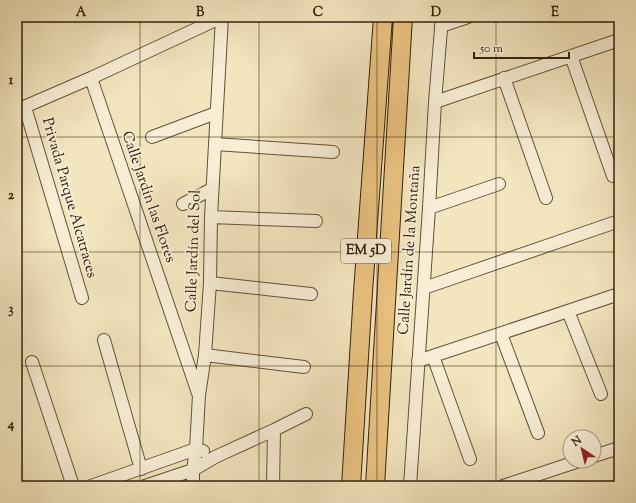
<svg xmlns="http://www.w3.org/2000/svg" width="636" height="503" font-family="'Sorts Mill Goudy',serif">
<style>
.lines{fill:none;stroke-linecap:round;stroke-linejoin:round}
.minor-casing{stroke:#635139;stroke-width:14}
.highway-casing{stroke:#33200d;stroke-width:20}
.minor{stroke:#f7eed5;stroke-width:12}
.highway{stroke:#eac27f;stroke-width:18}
.grid{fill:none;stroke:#33200d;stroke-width:1;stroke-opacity:0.55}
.labels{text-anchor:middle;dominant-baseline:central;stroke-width:3.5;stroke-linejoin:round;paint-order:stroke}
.shield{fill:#f7eed5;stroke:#6e5e49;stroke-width:1}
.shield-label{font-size:14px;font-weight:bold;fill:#33200d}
.street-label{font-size:15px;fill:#33200d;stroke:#f7eed5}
.neatline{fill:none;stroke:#33200d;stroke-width:1.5}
.grid-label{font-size:13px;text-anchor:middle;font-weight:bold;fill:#33200d}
</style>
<rect width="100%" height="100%" fill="#f3e5be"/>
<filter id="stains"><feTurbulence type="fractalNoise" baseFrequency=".005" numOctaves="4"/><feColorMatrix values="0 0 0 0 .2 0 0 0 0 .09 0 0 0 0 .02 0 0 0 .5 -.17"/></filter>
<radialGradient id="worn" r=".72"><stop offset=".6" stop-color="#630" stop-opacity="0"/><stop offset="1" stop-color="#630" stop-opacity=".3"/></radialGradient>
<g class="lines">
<defs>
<path id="minor" d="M 441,26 L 468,17
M 571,56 L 613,176
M 91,78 L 198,393
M 504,78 L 546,198
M 435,102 L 619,40
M 25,107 L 82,298
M 17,110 L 91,78 L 222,17
M 152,137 L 216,113
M 215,144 L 333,152
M 183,204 L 212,189
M 429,208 L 499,184
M 211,217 L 316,221
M 210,283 L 311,294
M 424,288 L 619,221
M 568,311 L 601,394
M 501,334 L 538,433
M 104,340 L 141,469
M 205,355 L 304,367
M 433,356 L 470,459
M 418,361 L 619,294
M 32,362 L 73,486
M 594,456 L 619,448
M 91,486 L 196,449 L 203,451
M 145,486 L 193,470 L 215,457 L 274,430 L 306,414
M 193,486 L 193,470 L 196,449 L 199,395 L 205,355 L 210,283 L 211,217 L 222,17
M 273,486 L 274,430
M 410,486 L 429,208 L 435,102 L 442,17
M 503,486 L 579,461"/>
<path id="highway" d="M 351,486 L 363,292 L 383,17
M 375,486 L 403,17"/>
</defs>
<use href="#minor" class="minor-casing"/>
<use href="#highway" class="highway-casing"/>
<use href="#minor" class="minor"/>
<use href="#highway" class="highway"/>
</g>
<path class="grid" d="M 140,17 L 140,486M 259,17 L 259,486M 377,17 L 377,486M 496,17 L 496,486M 17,137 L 619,137M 17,252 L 619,252M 17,366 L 619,366"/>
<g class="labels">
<rect class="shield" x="341" y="239" width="50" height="24" rx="3"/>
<g class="shield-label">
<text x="366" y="251">EM 5D</text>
</g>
<g class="street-label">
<text transform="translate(148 197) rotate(71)">Calle Jardín las Flores</text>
<text transform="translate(69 198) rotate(74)">Privada Parque Alcatraces</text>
<text transform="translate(410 250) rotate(-86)">Calle Jardín de la Montaña</text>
<text transform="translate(194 251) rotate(-88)">Calle Jardín del Sol</text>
</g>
</g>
<rect width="636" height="503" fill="none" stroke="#f3e5be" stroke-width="44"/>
<g transform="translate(582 449) rotate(325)"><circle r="19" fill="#f7eed5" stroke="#a99c85"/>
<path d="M0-3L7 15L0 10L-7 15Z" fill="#8f2418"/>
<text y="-6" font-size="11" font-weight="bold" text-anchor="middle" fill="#33200d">N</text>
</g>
<path d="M474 52v6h95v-6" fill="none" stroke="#33200d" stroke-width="2"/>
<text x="480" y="52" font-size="12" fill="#33200d" stroke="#f7eed5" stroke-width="3" paint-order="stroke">50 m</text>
<rect x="22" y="22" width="592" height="459" class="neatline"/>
<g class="grid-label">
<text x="81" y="16">A</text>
<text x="200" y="16">B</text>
<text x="318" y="16">C</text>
<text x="436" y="16">D</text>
<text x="555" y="16">E</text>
<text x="11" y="84">1</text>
<text x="11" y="199">2</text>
<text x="11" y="313">3</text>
<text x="11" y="428">4</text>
</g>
<rect width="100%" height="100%" filter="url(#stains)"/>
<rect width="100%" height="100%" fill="url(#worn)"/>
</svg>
